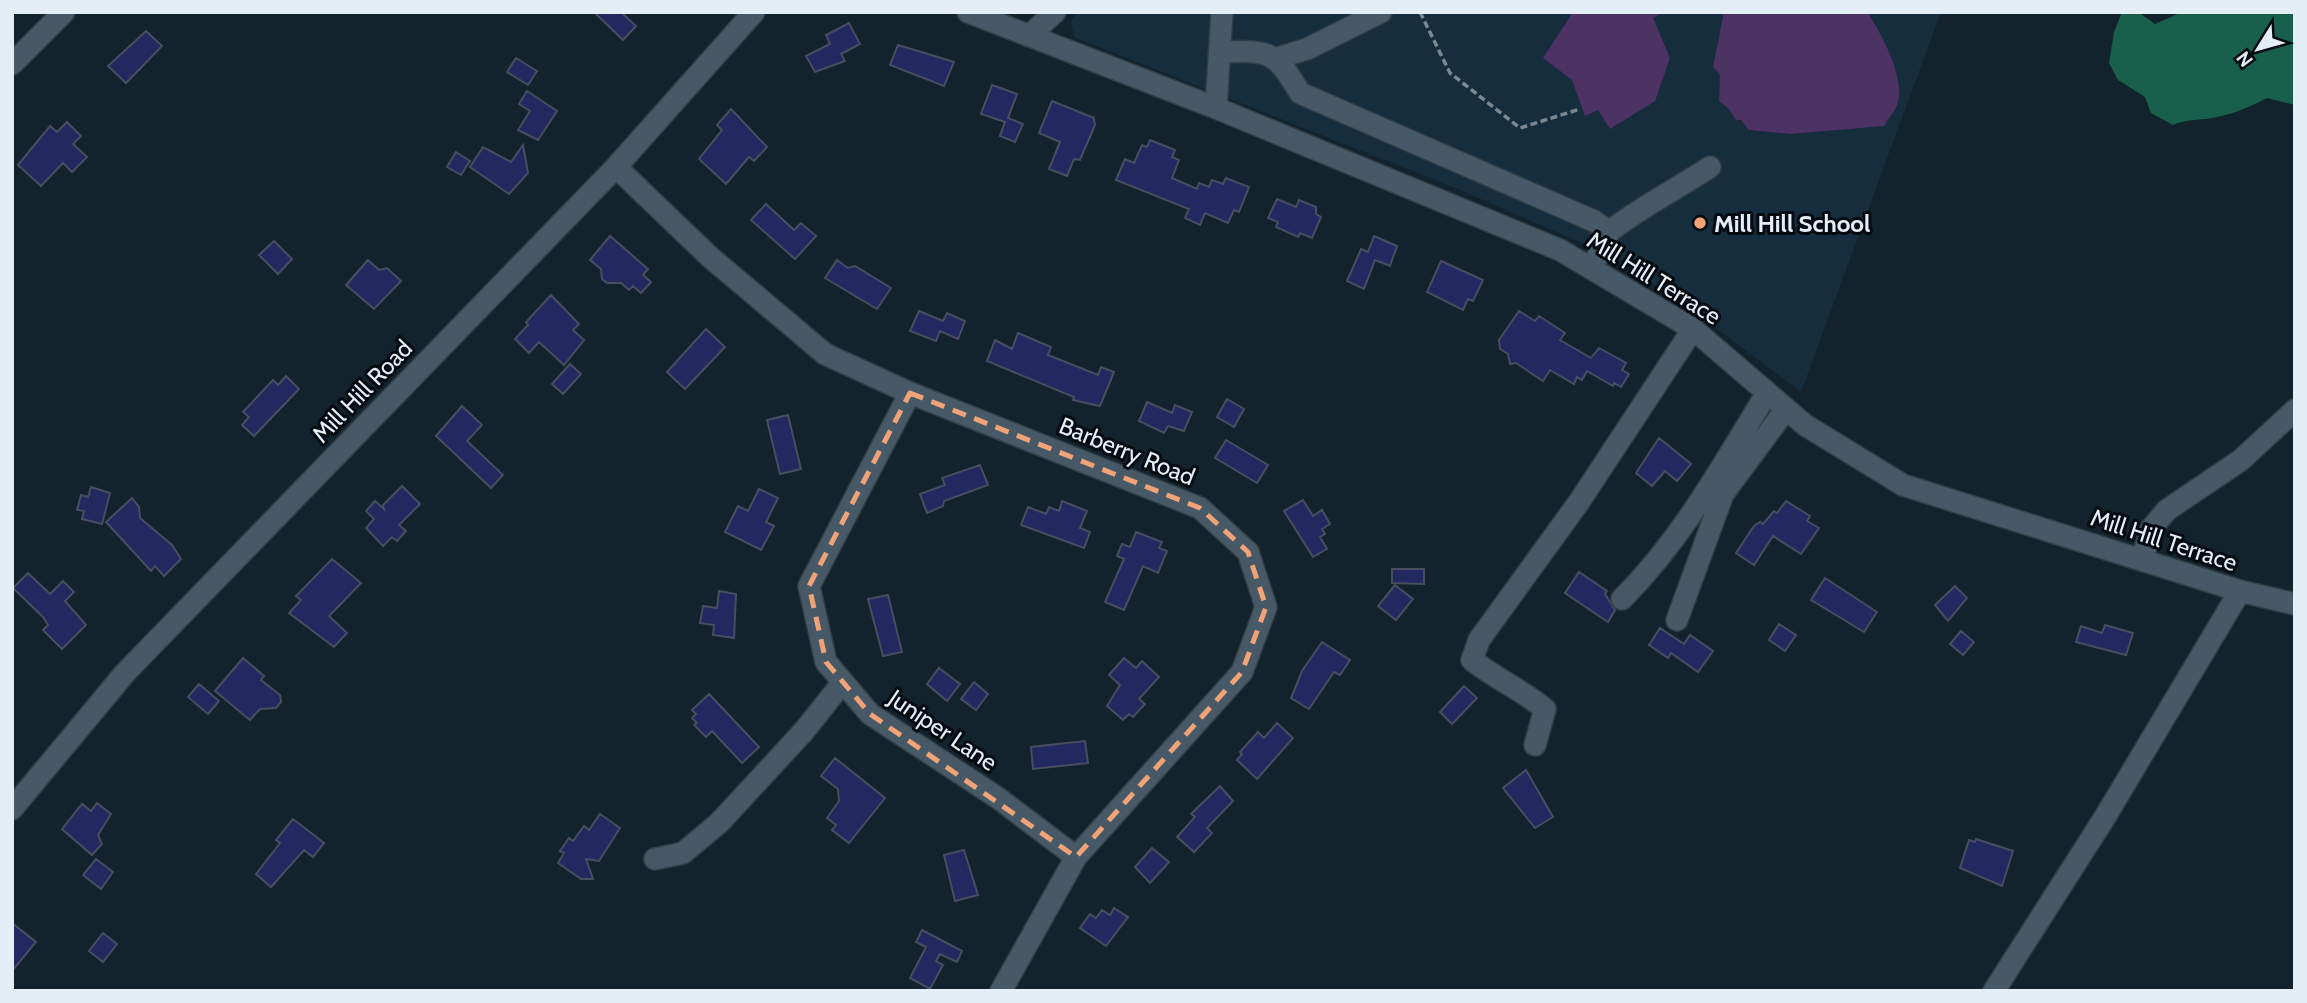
<svg xmlns="http://www.w3.org/2000/svg" width="2307" height="1003" font-family="Cabin,sans-serif">
<style>
.built{fill:#152d3c}
.green{fill:#4d3264}
.water{fill:#18604b}
.building{fill:#212960;stroke:#484d5f;stroke-width:2}
.lines{fill:none;stroke-linecap:round;stroke-linejoin:round}
.minor-casing{stroke:#323e46;stroke-width:24}
.path{stroke:#7a8891;stroke-width:3.5;stroke-dasharray:7 3.5;stroke-linecap:butt}
.minor{stroke:#475966;stroke-width:21}
.marked{fill:none;stroke:#efa376;stroke-width:5;stroke-dasharray:14 9;stroke-linejoin:round}
.poi-dot{fill:#efa376;stroke:#050b10;stroke-width:2.5}
.labels{text-anchor:middle;dominant-baseline:central;stroke-width:6;stroke-linejoin:round;paint-order:stroke}
.poi-label{font-size:24px;font-weight:bold;fill:#e4eef6;stroke:#050b10;text-anchor:start}
.street-label{font-size:24px;fill:#e4eef6;stroke:#050b10}
</style>
<rect width="100%" height="100%" fill="#12232d"/>
<path class="built" d="M 1079,12 L 1941,12 L 1801,392 L 1699,315 L 1614,257 L 1460,190 L 1074,37 L 1071,20 Z"/>
<path class="green" d="M 1573,12 L 1663,12 L 1653,18 L 1670,58 L 1655,101 L 1610,129 L 1598,110 L 1585,116 L 1572,80 L 1543,58 Z
M 1724,12 L 1867,12 C 1881,32 1905,77 1898,102 C 1896,110 1888,119 1884,126 L 1790,134 L 1749,130 L 1741,120 L 1736,120 L 1729,109 L 1719,101 L 1720,75 L 1713,67 Z"/>
<path class="water" d="M 2122,12 L 2138,12 L 2155,24 L 2182,12 L 2295,12 L 2295,105 L 2267,98 C 2248,108 2228,116 2206,119 C 2193,120 2185,120 2173,125 L 2151,113 L 2145,97 L 2118,80 L 2109,63 L 2114,32 Z"/>
<path class="building" d="M 594,12 L 621,12 L 636,26 L 623,40 Z
M 849,23 L 860,44 L 841,54 L 845,61 L 815,72 L 806,56 L 830,44 L 826,35 Z
M 146,31 L 162,46 L 126,83 L 108,66 Z
M 898,45 L 954,62 L 944,86 L 890,65 Z
M 516,58 L 537,71 L 528,85 L 507,72 Z
M 992,85 L 1017,94 L 1008,118 L 1023,124 L 1015,142 L 1000,136 L 1005,122 L 981,114 Z
M 527,91 L 557,111 L 538,140 L 518,130 L 530,111 L 519,104 Z
M 1052,101 L 1094,118 L 1095,125 L 1080,160 L 1074,159 L 1067,176 L 1049,169 L 1060,142 L 1039,133 Z
M 731,109 L 767,147 L 754,161 L 749,157 L 726,184 L 699,159 L 722,130 L 717,125 Z
M 67,122 L 81,136 L 73,144 L 87,157 L 72,172 L 63,163 L 41,186 L 18,165 L 50,126 L 57,132 Z
M 1150,140 L 1175,150 L 1172,157 L 1179,160 L 1172,178 L 1197,189 L 1199,183 L 1209,187 L 1212,180 L 1223,184 L 1226,178 L 1249,187 L 1239,212 L 1234,210 L 1228,223 L 1205,213 L 1200,225 L 1185,218 L 1189,209 L 1116,180 L 1125,159 L 1134,163 L 1142,145 L 1147,147 Z
M 523,145 L 528,173 L 509,194 L 470,167 L 483,147 L 511,162 Z
M 456,152 L 470,161 L 461,175 L 447,167 Z
M 1277,199 L 1296,207 L 1299,200 L 1316,207 L 1316,214 L 1321,217 L 1312,238 L 1300,233 L 1298,237 L 1276,227 L 1278,222 L 1268,218 Z
M 766,204 L 794,230 L 801,223 L 816,236 L 795,259 L 751,220 Z
M 610,236 L 648,269 L 643,275 L 651,282 L 641,293 L 633,286 L 629,290 L 621,283 L 607,283 L 602,279 L 601,269 L 590,260 Z
M 1374,236 L 1397,246 L 1390,266 L 1375,260 L 1364,289 L 1347,281 L 1361,249 L 1368,252 Z
M 274,241 L 292,259 L 278,274 L 259,255 Z
M 368,260 L 379,270 L 387,268 L 401,281 L 374,309 L 346,285 Z
M 837,260 L 848,268 L 855,266 L 891,288 L 877,309 L 825,278 Z
M 1441,261 L 1483,280 L 1473,301 L 1468,299 L 1463,310 L 1427,292 Z
M 551,295 L 579,324 L 573,330 L 584,340 L 564,365 L 539,342 L 529,353 L 515,339 L 528,325 L 526,322 Z
M 919,311 L 943,321 L 947,313 L 965,321 L 958,339 L 940,331 L 936,341 L 910,331 Z
M 1519,311 L 1535,321 L 1539,316 L 1565,333 L 1560,340 L 1591,358 L 1599,348 L 1626,363 L 1622,370 L 1629,374 L 1621,387 L 1614,383 L 1613,386 L 1587,371 L 1582,380 L 1577,377 L 1574,384 L 1550,370 L 1543,381 L 1516,363 L 1510,364 L 1508,354 L 1500,349 L 1499,340 Z
M 706,329 L 725,347 L 685,389 L 667,372 Z
M 1018,333 L 1051,347 L 1048,355 L 1098,375 L 1101,367 L 1114,372 L 1100,406 L 1073,400 L 1074,397 L 987,361 L 995,340 L 1012,349 Z
M 570,364 L 581,374 L 563,394 L 552,384 Z
M 286,376 L 299,389 L 254,436 L 242,425 L 249,417 L 243,412 L 273,380 L 278,385 Z
M 1227,399 L 1244,409 L 1234,427 L 1217,417 Z
M 1147,402 L 1172,413 L 1175,405 L 1192,412 L 1184,431 L 1168,426 L 1164,433 L 1139,421 Z
M 462,406 L 482,425 L 467,441 L 503,475 L 491,488 L 436,436 Z
M 788,415 L 801,469 L 780,474 L 767,420 Z
M 1659,438 L 1691,464 L 1677,481 L 1665,471 L 1652,486 L 1636,473 Z
M 1226,440 L 1268,465 L 1257,483 L 1215,458 Z
M 980,465 L 988,485 L 944,501 L 943,506 L 927,513 L 920,494 L 945,485 L 942,478 Z
M 402,486 L 420,504 L 399,525 L 406,531 L 397,541 L 392,537 L 383,546 L 366,528 L 374,519 L 366,511 L 375,501 L 384,509 L 383,505 Z
M 91,487 L 110,493 L 102,524 L 82,519 L 84,511 L 77,510 L 81,495 L 88,497 Z
M 759,489 L 778,498 L 766,522 L 774,526 L 761,550 L 725,532 L 738,506 L 748,511 Z
M 132,498 L 139,507 L 140,518 L 172,545 L 181,559 L 164,576 L 155,566 L 151,571 L 106,522 Z
M 1303,500 L 1313,516 L 1322,510 L 1330,524 L 1322,529 L 1325,534 L 1320,537 L 1327,549 L 1313,557 L 1284,511 Z
M 1062,501 L 1087,511 L 1080,528 L 1090,532 L 1084,548 L 1021,525 L 1028,507 L 1046,514 L 1049,507 L 1059,511 Z
M 1786,501 L 1810,516 L 1807,521 L 1819,528 L 1801,554 L 1773,536 L 1754,565 L 1736,553 L 1754,526 L 1760,522 L 1763,524 L 1774,511 L 1777,513 Z
M 1136,532 L 1162,542 L 1159,548 L 1167,551 L 1158,573 L 1143,566 L 1124,610 L 1105,602 L 1124,559 L 1117,556 L 1122,544 L 1130,547 Z
M 332,559 L 361,583 L 329,616 L 347,633 L 334,647 L 289,613 L 301,600 L 296,596 Z
M 1392,569 L 1424,569 L 1424,584 L 1392,583 Z
M 1579,572 L 1607,591 L 1605,594 L 1615,610 L 1608,622 L 1565,593 Z
M 28,573 L 50,594 L 63,581 L 74,592 L 65,601 L 86,625 L 62,649 L 43,630 L 48,625 L 43,617 L 13,588 Z
M 1825,578 L 1877,612 L 1864,632 L 1811,600 Z
M 1395,585 L 1413,599 L 1396,620 L 1378,606 Z
M 1955,586 L 1967,598 L 1948,621 L 1935,605 Z
M 719,591 L 736,594 L 734,638 L 713,635 L 714,625 L 700,623 L 703,606 L 717,608 Z
M 888,595 L 902,652 L 883,656 L 868,599 Z
M 1779,624 L 1796,635 L 1785,651 L 1769,640 Z
M 2105,625 L 2133,633 L 2126,655 L 2076,642 L 2081,626 L 2102,633 Z
M 1660,628 L 1684,644 L 1690,635 L 1713,651 L 1698,672 L 1671,653 L 1668,658 L 1649,645 Z
M 1961,631 L 1974,642 L 1963,655 L 1950,644 Z
M 1322,642 L 1350,660 L 1340,675 L 1334,672 L 1309,709 L 1291,698 L 1302,671 Z
M 243,658 L 264,676 L 261,680 L 280,695 L 281,702 L 276,708 L 260,709 L 250,720 L 215,691 Z
M 1124,658 L 1136,668 L 1142,661 L 1159,677 L 1139,699 L 1145,704 L 1133,717 L 1129,714 L 1123,720 L 1107,706 L 1120,685 L 1109,675 Z
M 939,668 L 960,684 L 947,701 L 927,684 Z
M 974,682 L 988,694 L 976,710 L 961,699 Z
M 199,684 L 219,701 L 208,714 L 188,697 Z
M 1464,686 L 1477,698 L 1452,724 L 1440,712 Z
M 709,694 L 759,747 L 742,763 L 712,731 L 706,737 L 694,725 L 697,723 L 692,718 L 696,714 L 692,710 Z
M 1277,723 L 1293,738 L 1257,779 L 1237,760 L 1242,754 L 1240,752 L 1258,732 L 1264,738 Z
M 1085,741 L 1088,763 L 1033,769 L 1031,747 Z
M 835,758 L 885,798 L 849,843 L 832,830 L 836,825 L 827,818 L 839,801 L 838,789 L 821,776 Z
M 1526,770 L 1553,817 L 1535,828 L 1503,788 Z
M 1220,786 L 1233,801 L 1207,828 L 1212,833 L 1194,852 L 1177,837 L 1195,817 L 1191,814 Z
M 97,803 L 111,814 L 98,835 L 102,844 L 92,855 L 62,829 L 82,804 L 91,811 Z
M 600,814 L 620,828 L 599,861 L 586,859 L 593,879 L 581,879 L 558,863 L 564,853 L 560,851 L 569,838 L 573,841 L 584,826 L 589,830 Z
M 293,819 L 324,843 L 313,857 L 304,850 L 271,887 L 256,874 L 280,843 L 276,840 Z
M 1976,839 L 2013,851 L 2002,886 L 1960,868 L 1969,840 L 1975,842 Z
M 1152,848 L 1169,862 L 1150,883 L 1135,867 Z
M 964,850 L 978,895 L 955,901 L 944,855 Z
M 96,859 L 113,872 L 101,889 L 83,875 Z
M 1114,908 L 1128,917 L 1106,946 L 1080,928 L 1090,914 L 1096,918 L 1102,910 L 1110,915 Z
M 12,923 L 36,942 L 12,971 Z
M 922,930 L 962,951 L 957,962 L 940,954 L 936,961 L 943,965 L 930,989 L 910,978 L 926,947 L 916,942 Z
M 103,933 L 117,944 L 103,962 L 89,951 Z"/>
<g class="lines">
<defs>
<path id="minor" d="M 968,12 L 1216,108 L 1560,250 L 1693,329 L 1805,425 L 1903,485 L 2240,591 L 2295,604
M 1029,36 L 1055,12
M 1221,52 C 1270,50 1275,51 1300,93 L 1594,221 L 1604,228 L 1607,240 L 1591,268
M 1277,58 L 1307,49 L 1381,12
M 12,64 L 64,12
M 1216,108 L 1222,12
M 616,167 L 710,257 L 825,354 L 910,393 L 1200,508 L 1248,552 L 1266,607 L 1242,672 L 1076,857 L 1001,991
M 1606,234 C 1639,208 1675,190 1710,167
M 910,393 L 809,586 L 826,662 L 870,714 L 998,798 L 1076,857
M 2142,560 L 2151,529 L 2167,510 L 2241,460 L 2295,410
M 1622,599 C 1682,539 1723,465 1767,393
M 1677,620 L 1723,494 L 1786,409
M 1535,745 L 1545,709 C 1522,690 1496,679 1472,660 L 1479,640 L 1579,502 L 1693,329
M 12,809 L 125,673 L 616,167 L 754,12
M 655,859 L 683,853 L 719,823 L 804,731 L 843,682
M 1994,991 L 2105,817 L 2240,591"/>
</defs>
<use href="#minor" class="minor-casing"/>
<path class="path" d="M 1420,12 L 1450,73 L 1520,128 L 1580,109"/>
<use href="#minor" class="minor"/>
</g>
<path class="marked" d="M 910,393 L 1200,508 L 1248,552 L 1266,607 L 1242,672 L 1076,857 L 870,714 L 826,662 L 809,586 Z"/>
<circle class="poi-dot" cx="1700" cy="223" r="7"/>
<g class="labels">
<g class="poi-label">
<text x="1714" y="223">Mill Hill School</text>
</g>
<g class="street-label">
<text transform="translate(1654 278) rotate(32)">Mill Hill Terrace</text>
<text transform="translate(362 391) rotate(-46)">Mill Hill Road</text>
<text transform="translate(1127 451) rotate(22)">Barberry Road</text>
<text transform="translate(2164 540) rotate(18)">Mill Hill Terrace</text>
<text transform="translate(943 730) rotate(34)">Juniper Lane</text>
</g>
</g>
<rect width="2307" height="1003" fill="none" stroke="#e4eef6" stroke-width="28"/>
<g transform="translate(2258 49) rotate(233)" stroke="#050b10" stroke-width="5" paint-order="stroke">
<path d="M0-5L12 26L0 18L-12 26Z" fill="#e4eef6"/>
<text y="-10" font-size="19" font-weight="bold" text-anchor="middle" fill="#e4eef6">N</text>
</g>
</svg>
